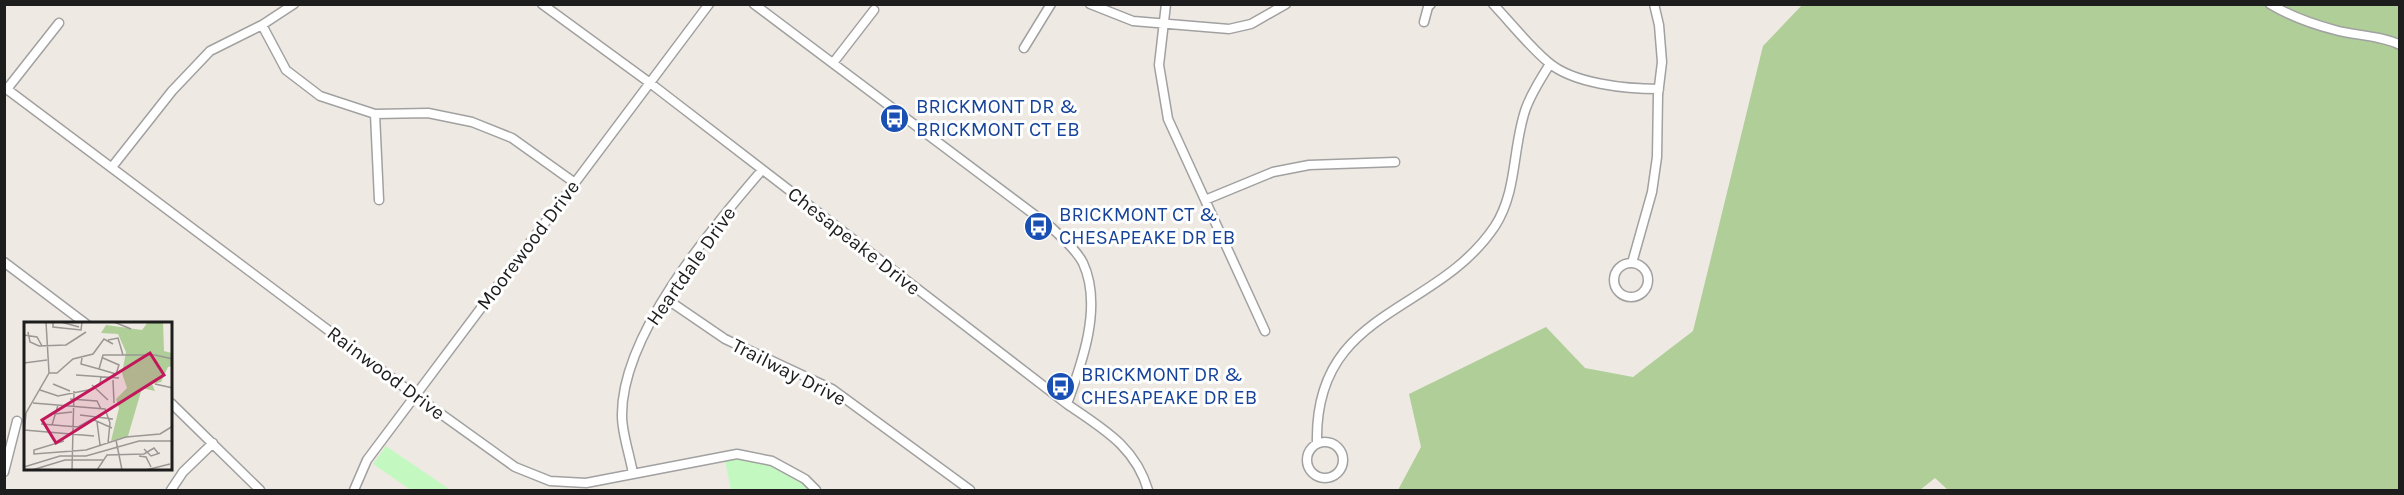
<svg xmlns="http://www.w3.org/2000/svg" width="2404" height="495" font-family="Karla,sans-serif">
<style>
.forest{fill:#afce98}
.park{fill:#c3f9c0}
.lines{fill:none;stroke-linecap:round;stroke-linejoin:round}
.street-casing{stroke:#a1a1a1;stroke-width:11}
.street{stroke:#fff;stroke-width:8}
.labels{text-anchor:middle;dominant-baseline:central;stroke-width:6;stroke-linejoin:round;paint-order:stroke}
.transit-label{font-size:20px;fill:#164399;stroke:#fff;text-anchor:start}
.street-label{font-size:20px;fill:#1d1d1d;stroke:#fff}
.inset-road{fill:none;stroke:#9b9794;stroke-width:1.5}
.view{fill:#c2185b;fill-opacity:0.15;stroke:#c2185b;stroke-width:3}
.inset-edge{fill:none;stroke:#1d1d1d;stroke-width:3}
</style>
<rect width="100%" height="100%" fill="#efe9e3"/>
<path class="forest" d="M 1802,5 L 2399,5 L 2399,490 L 1948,490 L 1935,478 L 1920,490 L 1398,490 L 1421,447 L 1409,394 L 1546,327 L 1585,368 L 1633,377 L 1693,331 L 1763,46 Z"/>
<path class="park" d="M 386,446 L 449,489 L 451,490 L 411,490 L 373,464 Z
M 734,458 C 764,460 789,469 811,490 L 731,490 L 725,461 Z"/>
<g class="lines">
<defs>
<path id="street" d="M 542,4 L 650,83 L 1067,404 C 1103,429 1135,446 1148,490
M 754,4 L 1052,228 C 1062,238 1076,249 1083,263 C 1103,306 1082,363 1067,404
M 1090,4 L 1133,21 L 1229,29 L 1251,24 L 1286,4
M 1166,4 L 1159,65 L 1168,119 L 1265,331
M 1493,4 C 1511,23 1528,45 1548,62 C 1573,84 1627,89 1659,89
M 2270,4 C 2290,16 2312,24 2335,30 C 2356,36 2380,35 2400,45
M 1424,22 L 1428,7 L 1431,4
M 262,25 L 286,70 L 320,96 L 375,114 L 428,113 L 472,122 L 512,138 L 575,183
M 1024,48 L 1051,4
M 833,63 L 874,10
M 4,87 L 416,396 L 515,467 L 550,481 L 586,483 L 737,454 L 772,461 L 805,479 L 816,490
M 7,89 L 59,23
M 375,114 L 379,200
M 112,167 L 172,91 L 210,51 L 262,25 L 294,4
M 1205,200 L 1273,172 L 1309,165 L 1395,162
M 4,262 L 86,324
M1614 280a17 17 0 1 1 34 0a17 17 0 1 1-34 0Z
M 1632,263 L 1652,192 L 1657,157 L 1658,95 L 1662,62 L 1659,25 L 1654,4
M 665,298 L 725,339 L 832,389 L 970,490
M 171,403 L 260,490
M1307 460a18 18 0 1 1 36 0a18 18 0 1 1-36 0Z
M 1317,443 C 1314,308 1435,316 1495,226 C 1518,190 1512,147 1526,108 C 1532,92 1541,78 1550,64
M 4,472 L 17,421
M 633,474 C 630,455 622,434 622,416 C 621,335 711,229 762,170
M 171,490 L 183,472 L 213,443
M 354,490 L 367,460 L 709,4"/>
</defs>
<use href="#street" class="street-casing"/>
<use href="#street" class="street"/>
</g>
<defs>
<symbol id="bus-disc" viewBox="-11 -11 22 22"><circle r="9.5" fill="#1a4fb4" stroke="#fff"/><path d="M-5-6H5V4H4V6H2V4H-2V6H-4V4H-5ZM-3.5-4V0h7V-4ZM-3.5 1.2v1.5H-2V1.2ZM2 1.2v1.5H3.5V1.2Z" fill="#fff"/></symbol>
</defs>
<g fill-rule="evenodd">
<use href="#bus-disc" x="878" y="102" width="33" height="33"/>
<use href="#bus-disc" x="1022" y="210" width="33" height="33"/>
<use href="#bus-disc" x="1044" y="370" width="33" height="33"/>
</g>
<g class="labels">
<g class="transit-label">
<text x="916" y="106">BRICKMONT DR &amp;<tspan x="916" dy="23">BRICKMONT CT EB</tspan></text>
<text x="1059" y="214">BRICKMONT CT &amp;<tspan x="1059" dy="23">CHESAPEAKE DR EB</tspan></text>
<text x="1081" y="374">BRICKMONT DR &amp;<tspan x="1081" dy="23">CHESAPEAKE DR EB</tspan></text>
</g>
<g class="street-label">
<text transform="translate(854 241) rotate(38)">Chesapeake Drive</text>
<text transform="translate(528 245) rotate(-53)">Moorewood Drive</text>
<text transform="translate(691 266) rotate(-55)">Heartdale Drive</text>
<text transform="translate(789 372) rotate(27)">Trailway Drive</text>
<text transform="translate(386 373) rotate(37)">Rainwood Drive</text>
</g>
</g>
<g transform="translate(24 322)">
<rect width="148" height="148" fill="#efe9e3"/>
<path d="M 124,0 L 139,0 L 140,29 L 148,31 L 148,44 L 144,45 L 137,60 L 128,62 L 131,69 L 118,66 L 104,114 L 87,119 L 95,86 L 92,77 L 103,66 L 98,51 L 102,30 L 94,12 L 77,11 L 82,3 L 118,8 Z" fill="#afce98"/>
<path class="inset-road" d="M 29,0 L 29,5 L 57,8 L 58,0M 37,0 L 55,5M 90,0 L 107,7M 4,10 L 6,20 L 15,24 L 42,23 L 62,10M 0,13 L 13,15 L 18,24M 84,18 L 94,16 L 99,33M 58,36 L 57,42 L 75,47M 79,36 L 95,43 L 92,52 L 75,47 L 79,33 L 131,33 L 149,37M 0,41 L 23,38M 25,51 L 33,51 L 49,37 L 69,32 L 80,17 L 89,22M 52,53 L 95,56M 89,58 L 90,81M 29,62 L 46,69M 131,62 L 149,66M 68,63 L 84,78M 16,68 L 34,74 L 69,67 L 76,63 L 77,54M 46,77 L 73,79 L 77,87M 9,81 L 81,87 L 86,101 L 84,121M 30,92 L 48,90M 56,93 L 89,97M 73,100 L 76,123M 17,102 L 54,105 L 68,97 L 88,106M 28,103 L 34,83M 0,108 L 70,114M 0,111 L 2,91 L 25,51 L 22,0M 92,118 L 98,148M 40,119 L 10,128 L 10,132 L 62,128 L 102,115 L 136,112 L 149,104M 120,127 L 127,134 L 136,131M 115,134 L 122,135 L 127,145M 0,145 L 36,134 L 62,134 L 115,119 L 149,119M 8,148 L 41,138 L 79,138M 48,148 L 50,69M 73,148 L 83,133 L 120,132 L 130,126 L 134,131M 122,148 L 146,142"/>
<path class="view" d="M 126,31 L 140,53 L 32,121 L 18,98 Z"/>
<rect width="148" height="148" class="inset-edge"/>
</g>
<rect width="2404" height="495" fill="none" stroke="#1d1d1d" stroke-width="12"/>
</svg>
